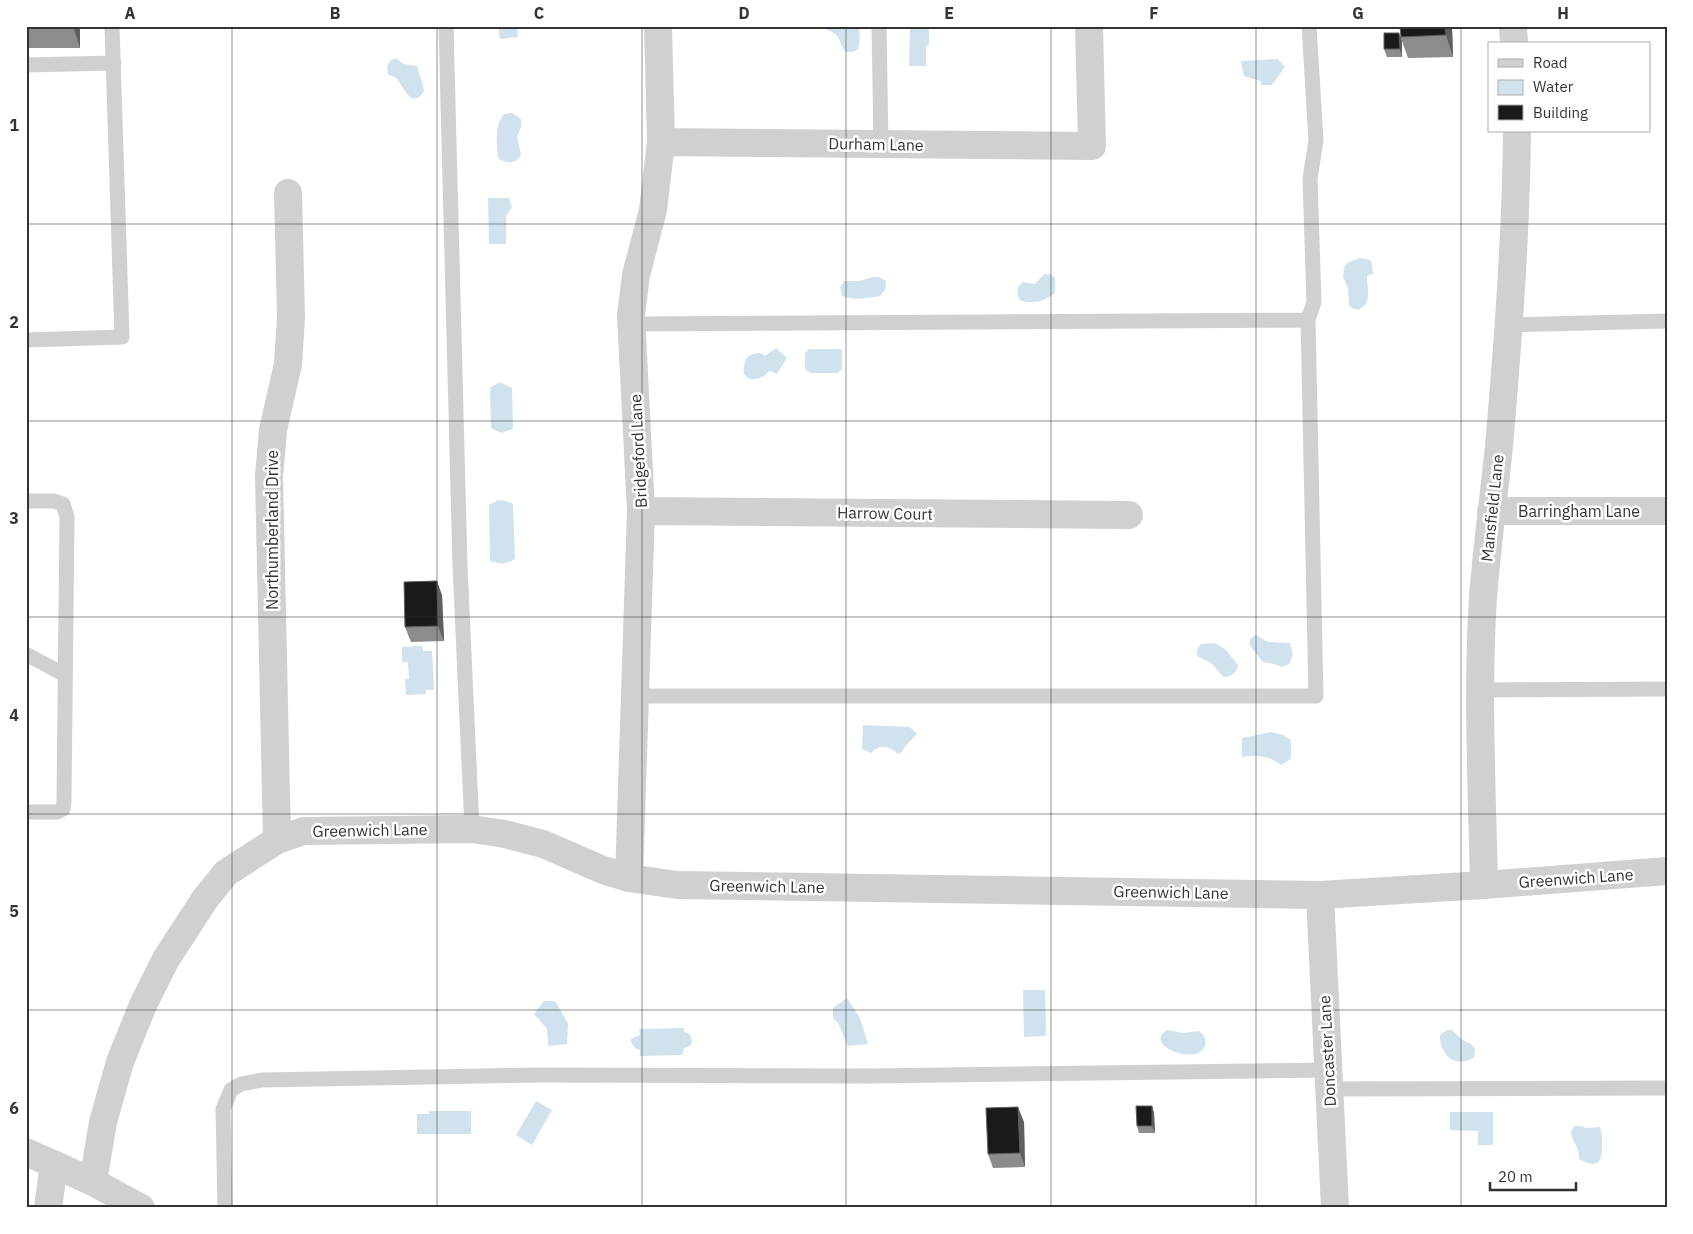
<svg xmlns="http://www.w3.org/2000/svg" width="1693" height="1234" font-family="'IBM Plex Sans',sans-serif">
<style>
.water{fill:#cfe2ee}
.lines{fill:none;stroke-linecap:round;stroke-linejoin:round}
.service{stroke:#d0d0d0;stroke-width:15}
.minor{stroke:#d0d0d0;stroke-width:28}
.wall{fill:#8c8c8c}
.shaded-wall{fill:#5f5f5f}
.building{fill:#1a1a1a;stroke:#5f5f5f}
.grid{fill:none;stroke:#333;stroke-width:1;stroke-opacity:0.55}
.labels{text-anchor:middle;dominant-baseline:central;stroke-width:5;stroke-linejoin:round;paint-order:stroke}
.street-label{font-size:16px;fill:#333;stroke:#fff}
.neatline{fill:none;stroke:#333;stroke-width:2}
.grid-label{font-size:16px;text-anchor:middle;font-weight:bold;fill:#333}
</style>
<rect width="100%" height="100%" fill="#fff"/>
<path class="water" d="M 498,26 L 517,26 L 518,37 L 500,39 Z
M 827,26 L 859,26 C 860,33 860,43 858,49 L 853,52 L 846,52 C 837,41 843,36 827,30 Z
M 910,26 L 929,26 L 929,45 L 926,46 L 926,66 L 909,66 Z
M 396,58 L 404,64 L 417,66 L 423,85 L 424,91 C 411,112 403,84 396,78 C 395,77 389,75 388,74 L 387,66 L 391,60 Z
M 1278,59 L 1285,67 L 1272,85 L 1261,85 L 1261,81 L 1244,76 L 1241,61 Z
M 512,113 L 521,119 L 521,127 L 517,137 L 521,155 C 516,164 508,163 500,160 L 498,157 C 497,141 494,127 504,114 Z
M 488,198 L 509,198 L 512,207 L 506,216 L 506,244 L 489,244 Z
M 1361,258 L 1370,260 L 1372,263 L 1373,274 L 1367,276 C 1367,289 1373,304 1358,310 L 1352,308 L 1349,305 L 1348,288 L 1343,277 L 1344,267 L 1348,262 Z
M 1044,274 L 1050,274 L 1055,278 L 1055,293 C 1045,301 1032,305 1020,300 C 1016,293 1017,288 1022,282 L 1035,284 Z
M 873,277 L 879,277 L 886,281 L 885,290 L 880,296 C 867,298 854,301 842,296 L 840,287 L 844,281 L 859,281 Z
M 776,348 L 787,358 L 777,374 L 770,371 C 753,387 735,378 748,356 C 755,353 759,351 765,356 Z
M 809,349 L 842,349 L 842,369 L 838,373 L 810,373 L 805,369 L 805,353 Z
M 498,383 L 502,383 L 512,388 L 513,429 L 501,433 L 491,428 L 490,388 Z
M 498,500 L 506,501 L 513,504 L 515,559 C 505,565 500,564 490,561 L 489,505 Z
M 1256,635 L 1268,642 L 1290,643 L 1293,655 L 1289,664 L 1282,667 L 1274,664 L 1263,662 L 1250,646 L 1250,639 Z
M 1215,643 L 1226,650 L 1238,665 C 1237,673 1231,677 1224,677 C 1219,673 1216,668 1212,664 C 1203,657 1189,659 1201,644 Z
M 422,646 L 423,651 L 432,651 L 434,690 L 426,690 L 426,694 L 406,695 L 405,679 L 409,679 L 408,662 L 402,662 L 402,647 Z
M 863,725 L 910,727 L 917,734 L 906,745 L 902,752 L 898,754 C 889,746 880,743 871,753 L 862,749 Z
M 1271,732 L 1283,735 L 1291,740 L 1291,759 L 1281,765 C 1268,755 1258,755 1242,757 L 1242,738 Z
M 1023,990 L 1045,990 L 1046,1036 L 1024,1037 Z
M 847,998 L 860,1018 L 868,1044 L 848,1046 L 838,1023 L 833,1018 L 833,1008 Z
M 544,1001 L 555,1001 L 568,1023 L 567,1044 L 548,1046 L 547,1029 L 534,1014 Z
M 684,1028 L 684,1032 L 690,1034 L 692,1042 L 690,1046 L 684,1048 L 682,1055 L 640,1056 L 640,1050 L 635,1048 L 631,1042 L 631,1039 L 640,1035 L 639,1029 Z
M 1167,1030 L 1183,1033 L 1199,1031 C 1204,1035 1207,1039 1205,1045 C 1201,1067 1141,1046 1167,1030 Z
M 1447,1030 L 1452,1030 L 1461,1039 L 1471,1044 L 1475,1049 L 1474,1057 C 1457,1070 1439,1055 1440,1035 Z
M 536,1101 L 552,1110 L 532,1145 L 516,1135 Z
M 429,1111 L 471,1111 L 471,1134 L 417,1134 L 417,1114 L 429,1114 Z
M 1450,1112 L 1493,1112 L 1493,1145 L 1478,1145 L 1478,1131 L 1450,1130 Z
M 1575,1126 L 1581,1126 L 1586,1128 L 1600,1127 C 1602,1133 1602,1137 1602,1143 C 1602,1162 1599,1170 1579,1159 C 1579,1144 1572,1144 1571,1131 Z"/>
<g class="lines">
<path class="service" d="M 446,26 L 460,566 L 472,829
M 879,26 L 881,144
M 26,65 L 114,63
M 1308,320 L 1314,302 L 1310,179 L 1316,140 L 1309,26
M 632,324 L 1308,320 L 1316,696 L 635,696
M 1508,325 L 1667,321
M 26,340 L 122,337 L 112,26
M 26,501 L 54,501 L 63,504 L 67,517 L 64,801 L 63,809 L 57,812 L 26,812
M 26,654 L 65,675
M 1481,690 L 1667,689
M 1329,1089 L 1667,1088
M 225,1208 L 223,1109 L 231,1090 L 241,1084 L 262,1080 L 541,1075 L 871,1076 L 1328,1070"/>
<path class="minor" d="M 1513,26 L 1514,44
M 661,142 L 1092,146 L 1089,26
M 641,511 L 1129,515
M 1491,511 L 1667,511
M 277,840 L 269,476 L 273,430 L 288,364 L 291,318 L 288,193
M 629,878 L 641,511 L 631,315 L 636,275 L 653,210 L 661,142 L 658,26
M 1484,885 C 1482,789 1477,692 1483,597 C 1487,546 1494,496 1499,446 C 1508,341 1516,236 1517,131
M 1320,895 L 1335,1208
M 26,1152 L 93,1182 L 141,1208
M 93,1182 L 103,1122 L 120,1062 L 143,1005 L 166,959 L 205,899 L 226,873 L 277,840 L 304,831 L 472,829 L 505,834 L 543,844 L 603,870 L 629,878 L 677,885 L 1320,895 L 1484,885 L 1667,871
M 48,1208 L 54,1164"/>
</g>
<path class="wall" d="M 26,26 L 80,26 L 80,48 L 26,48 Z
M 1400,26 L 1452,26 L 1453,57 L 1408,58 L 1402,41 L 1402,57 L 1387,57 L 1384,49 L 1401,36 Z
M 442,595 L 444,641 L 411,642 L 405,627 Z
M 1152,1106 L 1154,1113 L 1155,1133 L 1139,1133 L 1137,1126 Z
M 1024,1122 L 1025,1167 L 993,1168 L 988,1154 Z"/>
<path class="shaded-wall" d="M 73,26 L 80,26 L 80,48 Z
M 1445,26 L 1452,26 L 1453,57 L 1446,35 Z
M 1399,33 L 1402,41 L 1402,57 L 1400,49 Z
M 437,581 L 442,595 L 444,641 L 438,626 Z
M 26,677 L 27,678 L 29,783 L 26,777 Z
M 1152,1106 L 1154,1113 L 1155,1133 L 1152,1126 Z
M 1018,1107 L 1024,1122 L 1025,1167 L 1020,1153 Z"/>
<path class="building" d="M 1400,26 L 1445,26 L 1446,35 L 1401,37 Z
M 1384,33 L 1399,33 L 1400,49 L 1384,49 Z
M 437,581 L 438,626 L 405,627 L 404,582 Z
M 1136,1106 L 1152,1106 L 1152,1126 L 1137,1126 Z
M 1018,1107 L 1020,1153 L 988,1154 L 986,1108 Z"/>
<path class="grid" d="M 232,26 L 232,1208M 437,26 L 437,1208M 642,26 L 642,1208M 846,26 L 846,1208M 1051,26 L 1051,1208M 1256,26 L 1256,1208M 1461,26 L 1461,1208M 26,224 L 1667,224M 26,421 L 1667,421M 26,617 L 1667,617M 26,814 L 1667,814M 26,1010 L 1667,1010"/>
<g class="labels">
<g class="street-label">
<text transform="translate(876 144) rotate(1)">Durham Lane</text>
<text transform="translate(638 451) rotate(-93)">Bridgeford Lane</text>
<text transform="translate(1492 508) rotate(-84)">Mansfield Lane</text>
<text x="1579" y="511">Barringham Lane</text>
<text transform="translate(885 513) rotate(1)">Harrow Court</text>
<text transform="translate(272 530) rotate(-90)">Northumberland Drive</text>
<text transform="translate(370 830) rotate(-1)">Greenwich Lane</text>
<text transform="translate(1576 878) rotate(-4)">Greenwich Lane</text>
<text transform="translate(767 886) rotate(1)">Greenwich Lane</text>
<text transform="translate(1171 892) rotate(1)">Greenwich Lane</text>
<text transform="translate(1327 1051) rotate(-93)">Doncaster Lane</text>
</g>
</g>
<rect width="1693" height="1234" fill="none" stroke="#ffffff" stroke-width="55"/>
<rect x="1488" y="42" width="162" height="90" fill="#ffffff" stroke="#adadad"/>
<rect x="1498" y="59" width="25" height="8" fill="#d0d0d0" stroke="#adadad"/>
<text x="1533" y="68" font-size="15" fill="#333333">Road</text>
<rect x="1498" y="80" width="25" height="15" fill="#cfe2ee" stroke="#adadad"/>
<text x="1533" y="92" font-size="15" fill="#333333">Water</text>
<rect x="1498" y="105" width="25" height="15" fill="#1a1a1a" stroke="#adadad"/>
<text x="1533" y="118" font-size="15" fill="#333333">Building</text>
<path d="M1490 1182v8h86v-8" fill="none" stroke="#333333" stroke-width="2.5"/>
<text x="1498" y="1182" font-size="15" fill="#333333" stroke="#ffffff" stroke-width="4" paint-order="stroke">20 m</text>
<rect x="28" y="28" width="1638" height="1178" class="neatline"/>
<g class="grid-label">
<text x="130" y="19">A</text>
<text x="335" y="19">B</text>
<text x="539" y="19">C</text>
<text x="744" y="19">D</text>
<text x="949" y="19">E</text>
<text x="1154" y="19">F</text>
<text x="1358" y="19">G</text>
<text x="1563" y="19">H</text>
<text x="14" y="131">1</text>
<text x="14" y="328">2</text>
<text x="14" y="524">3</text>
<text x="14" y="721">4</text>
<text x="14" y="917">5</text>
<text x="14" y="1114">6</text>
</g>
</svg>
